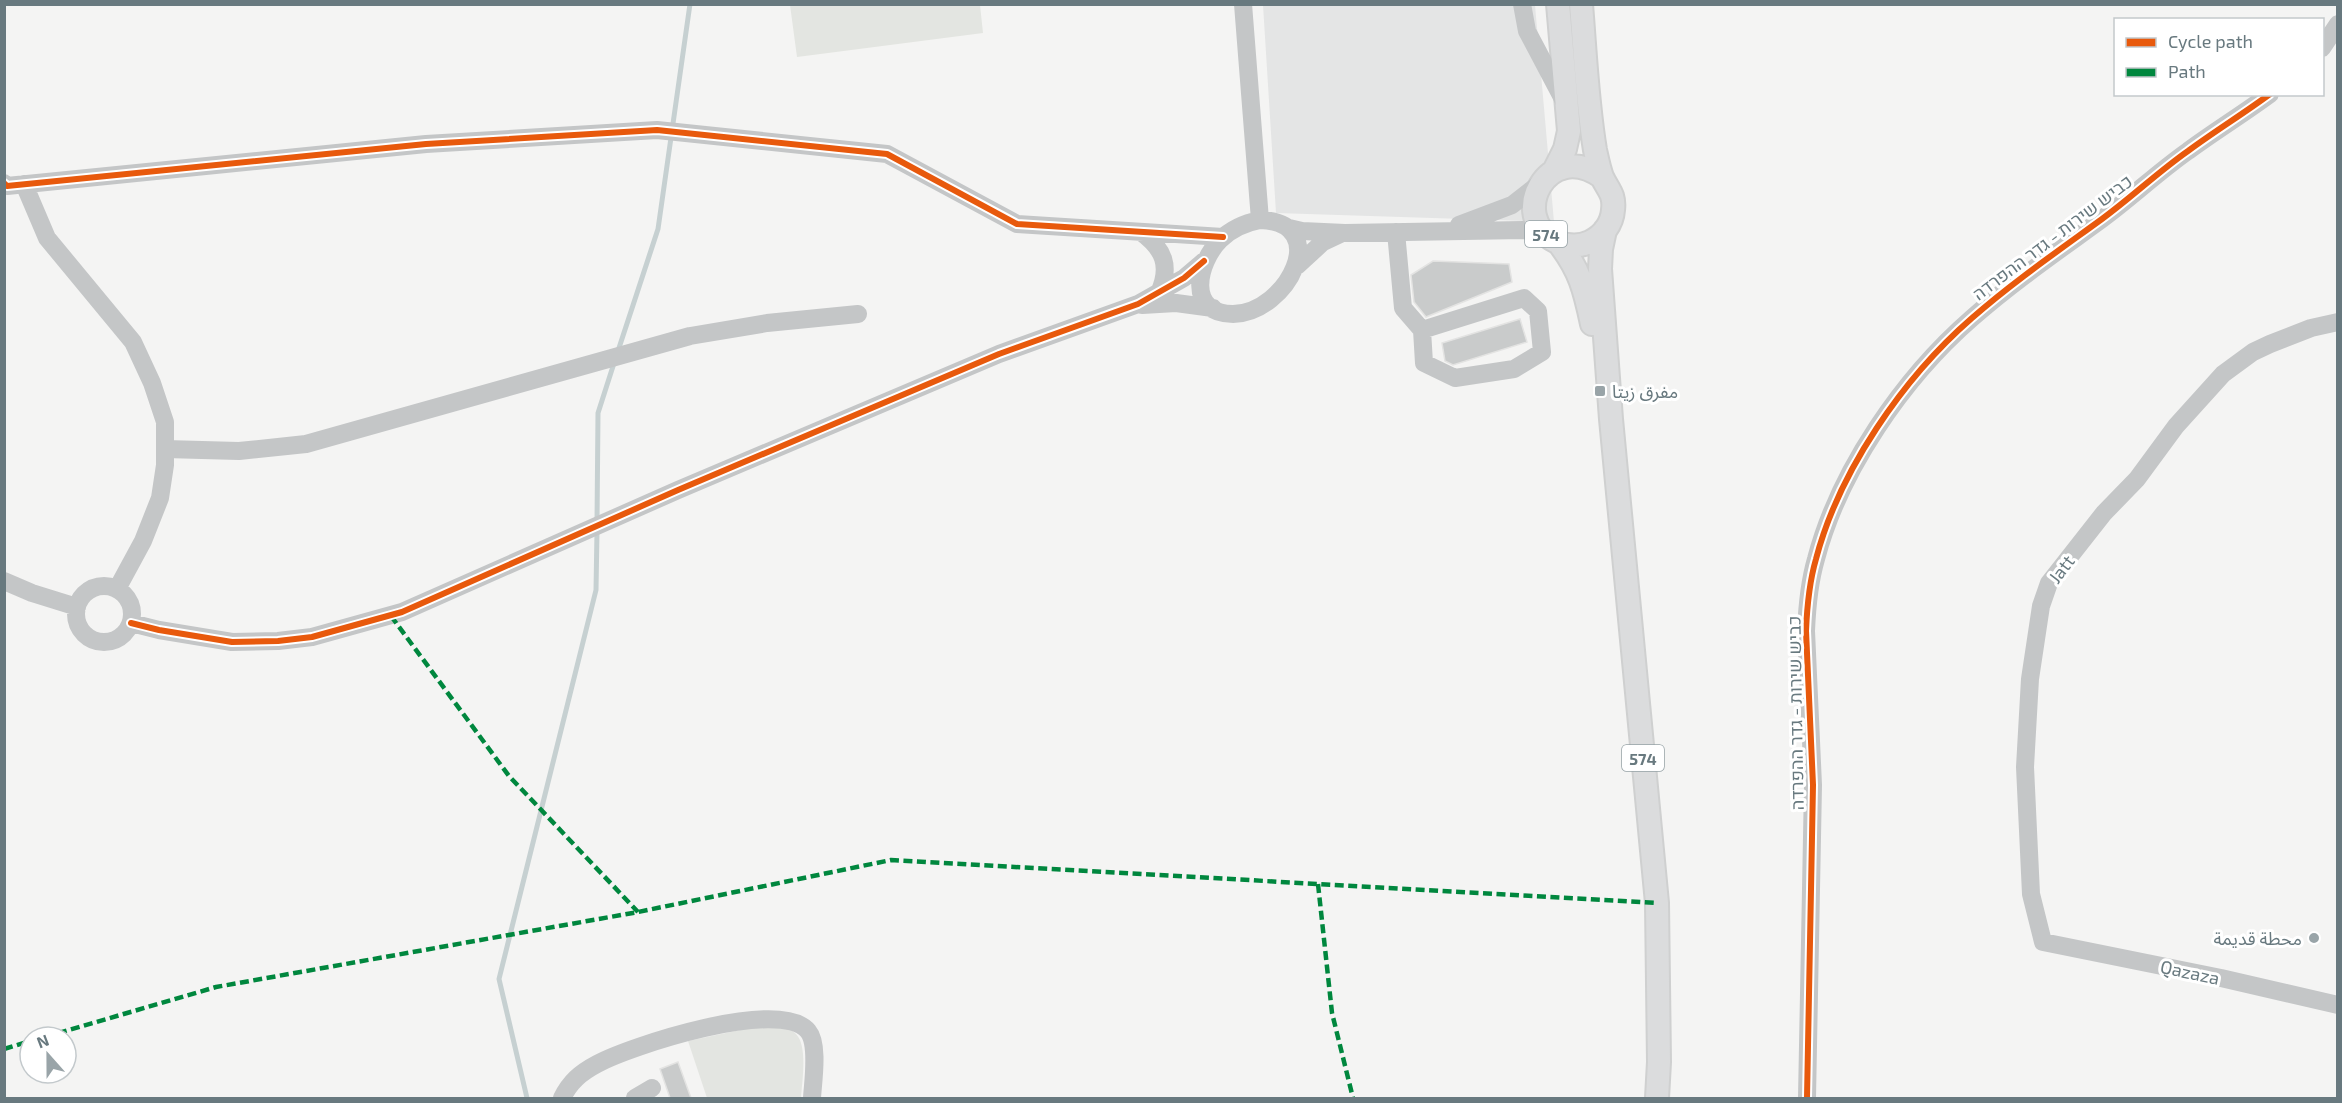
<svg xmlns="http://www.w3.org/2000/svg" width="2342" height="1103" font-family="'Exo 2','Noto Sans Arabic',Heebo,sans-serif">
<style>
.built{fill:#e4e5e5}
.green{fill:#e3e5e1}
.lines{fill:none;stroke-linecap:round;stroke-linejoin:round}
.stream{stroke:#c6d0d1;stroke-width:5}
.building{fill:#c9cbcb;stroke:#e3e3e2;stroke-width:1.5}
.major-casing{stroke:#cfd0d0;stroke-width:26}
.minor{stroke:#c4c6c7;stroke-width:18}
.major{stroke:#dbdcdd;stroke-width:22}
.quiet{stroke:#00873e;stroke-width:4.5;stroke-dasharray:9 4.5;stroke-linecap:butt}
.cycleway-casing{stroke:#fff;stroke-width:10}
.cycleway{stroke:#e8590c;stroke-width:6}
.poi-dot{fill:#99a4a8;stroke:#fff;stroke-width:2}
.labels{text-anchor:middle;dominant-baseline:central;stroke-width:6;stroke-linejoin:round;paint-order:stroke}
.shield{fill:#fff;stroke:#95a1a5;stroke-width:1.5}
.shield-label{font-size:16px;font-weight:bold;fill:#68797f}
.street-label{font-size:18px;fill:#68797f;stroke:#fff}
.poi-label{font-size:18px;fill:#68797f;stroke:#fff;text-anchor:start}
</style>
<rect width="100%" height="100%" fill="#f4f4f3"/>
<path class="built" d="M 1263,5 L 1535,5 L 1554,222 L 1276,213 Z"/>
<path class="green" d="M 790,5 L 980,5 L 983,33 L 797,57 Z
M 764,1025 C 774,1026 789,1026 796,1034 C 808,1046 802,1082 801,1098 L 707,1098 L 688,1041 Z"/>
<g class="lines">
<path class="stream" d="M 618,351 L 658,229 L 690,4
M 597,522 L 598,413 L 615,360
M 527,1098 L 499,979 L 596,590 L 597,531"/>
</g>
<path class="building" d="M 1433,261 L 1509,264 L 1512,282 L 1426,317 L 1414,302 L 1411,275 Z
M 1520,319 L 1527,342 L 1453,365 L 1445,361 L 1442,343 Z
M 678,1062 L 691,1098 L 670,1098 L 660,1069 Z"/>
<g class="lines">
<defs>
<path id="major" d="M 1581,4 C 1585,53 1587,102 1595,150 C 1597,159 1599,169 1602,177 C 1608,190 1615,194 1613,210 C 1612,224 1603,236 1590,242 C 1579,247 1566,246 1555,241 C 1508,217 1547,138 1602,177
M 1554,171 L 1565,149 L 1569,131 L 1558,4
M 1605,230 L 1601,249 L 1600,269 L 1611,419 L 1657,903 L 1659,1062 L 1657,1098
M 1558,242 C 1580,270 1585,290 1592,324"/>
</defs>
<use href="#major" class="major-casing"/>
<path class="minor" d="M 1243,4 L 1260,220
M 1522,4 L 1527,31 L 1564,101
M 2322,48 L 2338,24
M 4,183 L 7,186 L 426,144 L 657,130 L 887,154 L 1017,224 L 1223,237
M 24,184 L 47,238 L 133,342 L 152,383 L 165,422 L 165,465 L 160,498 L 143,541 L 117,589
M 1260,220 C 1333,222 1288,313 1233,314 C 1186,314 1197,263 1220,240 C 1231,229 1244,223 1260,220 Z
M 1459,225 L 1512,205 L 1543,181
M 1289,228 L 1302,231 L 1345,233 L 1523,230 L 1546,234
M 1141,232 C 1164,249 1171,266 1159,293
M 1396,232 L 1403,308 L 1422,330 L 1524,298 L 1538,311 L 1542,352 L 1514,369 L 1455,378 L 1424,363 L 1422,330
M 1297,266 L 1323,242 L 1340,234
M 1142,305 L 1176,303 L 1213,308
M 2338,322 L 2311,328 L 2270,344 L 2253,352 L 2223,374 L 2176,426 L 2137,479 L 2104,513 L 2049,583 L 2041,606 L 2030,679 L 2025,767 L 2031,894 L 2043,942 L 2221,978 L 2338,1005
M 165,449 L 239,451 L 306,444 L 690,336 L 767,323 L 858,314
M 4,581 L 32,593 L 77,607
M76 614a28 28 0 1 1 56 0a28 28 0 1 1-56 0Z
M 131,623 L 159,630 L 232,642 L 278,641 L 312,637 L 402,612 L 678,490 L 999,354 L 1138,304 L 1184,278 L 1204,261
M 562,1098 C 570,1082 580,1073 597,1064 C 630,1046 780,997 808,1031 C 819,1044 813,1081 812,1098
M 635,1098 L 652,1088
M 1807,1098 L 1813,785 L 1806,631 C 1807,607 1809,583 1816,559 C 1839,471 1903,378 1972,318 C 2013,282 2058,251 2102,219 C 2132,197 2158,172 2188,151 C 2215,131 2243,114 2270,94"/>
<use href="#major" class="major"/>
<path class="quiet" d="M 391,616 L 509,776 L 638,912
M 1318,884 L 1332,1013 L 1353,1098
M 45,1037 L 216,987 L 638,912 L 891,860 L 1657,903
M 4,1049 L 30,1041"/>
<defs>
<path id="cycleway" d="M 4,183 L 7,186 L 426,144 L 657,130 L 887,154 L 1017,224 L 1223,237
M 131,623 L 159,630 L 232,642 L 278,641 L 312,637 L 402,612 L 678,490 L 999,354 L 1138,304 L 1184,278 L 1204,261
M 1807,1098 L 1813,785 L 1806,631 C 1807,607 1809,583 1816,559 C 1839,471 1903,378 1972,318 C 2013,282 2058,251 2102,219 C 2132,197 2158,172 2188,151 C 2215,131 2243,114 2270,94"/>
</defs>
<use href="#cycleway" class="cycleway-casing"/>
<use href="#cycleway" class="cycleway"/>
</g>
<g class="poi-dot">
<rect x="1594" y="385" width="12" height="12" rx="3"/>
<circle cx="2314" cy="938" r="6"/>
</g>
<g class="labels">
<g class="shield">
<rect x="1525" y="221" width="42" height="26" rx="4.5"/>
<rect x="1622" y="745" width="42" height="26" rx="4.5"/>
</g>
<g class="shield-label">
<text x="1546" y="234">574</text>
<text x="1643" y="758">574</text>
</g>
<g class="street-label">
<text transform="translate(2052 237) rotate(-37)">כביש שירות - גדר ההפרדה</text>
<text transform="translate(2061 569) rotate(-53)">Jatt</text>
<text transform="translate(1795 713) rotate(-91)">כביש שירות - גדר ההפרדה</text>
<text transform="translate(2190 972) rotate(12)">Qazaza</text>
</g>
<g class="poi-label">
<text x="1612" y="391">مفرق زيتا</text>
<text x="2302" y="938" text-anchor="end">محطة قديمة</text>
</g>
</g>
<rect width="2342" height="1103" fill="none" stroke="#68797f" stroke-width="12"/>
<rect x="2114" y="18" width="210" height="78" fill="#ffffff" stroke="#c3c9cc" stroke-width="1.5"/>
<rect x="2126" y="38" width="30" height="9" fill="#e8590c" stroke="#c3c9cc" stroke-width="1.5"/>
<text x="2168" y="48" font-size="18" fill="#68797f">Cycle path</text>
<rect x="2126" y="68" width="30" height="9" fill="#00873e" stroke="#c3c9cc" stroke-width="1.5"/>
<text x="2168" y="78" font-size="18" fill="#68797f">Path</text>
<g transform="translate(48 1055) rotate(339)"><circle r="28" fill="#ffffff" stroke="#c3c9cc" stroke-width="1.5"/>
<path d="M0-4.5L10 22L0 15L-10 22Z" fill="#99a4a8"/>
<text y="-9" font-size="16" font-weight="bold" text-anchor="middle" fill="#68797f">N</text>
</g>
</svg>
